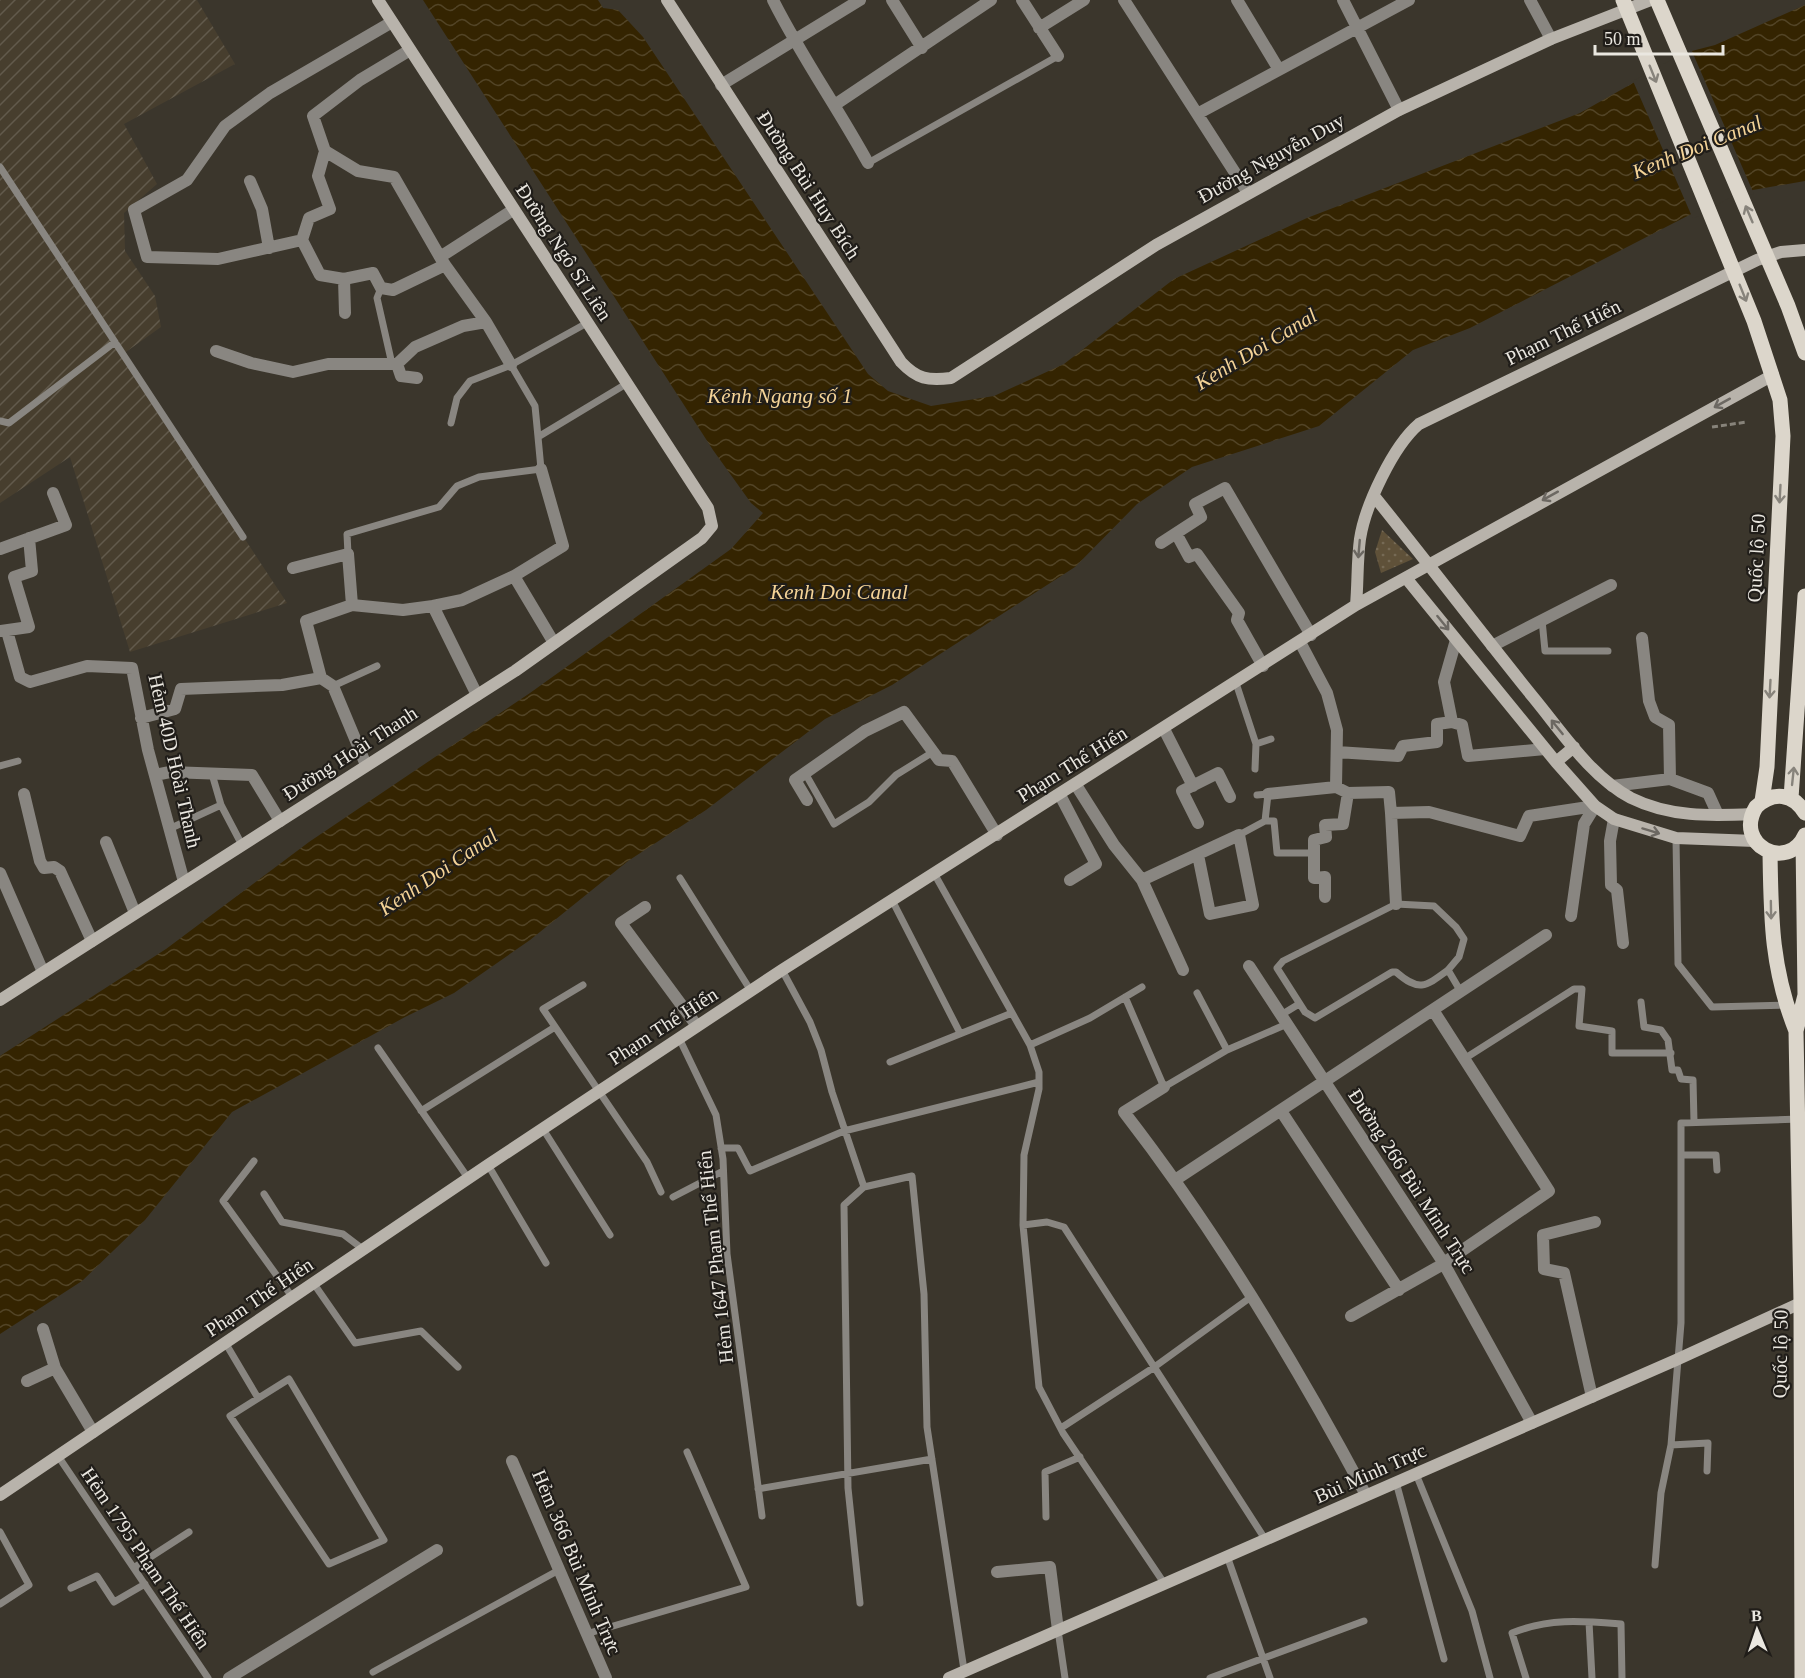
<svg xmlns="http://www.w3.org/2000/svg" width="1805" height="1678" font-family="'Times New Roman',serif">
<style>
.industrial{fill:url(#industrial-furrows)}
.park{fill:url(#park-dots)}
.water{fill:url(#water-waves)}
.pier{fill:#3b362c}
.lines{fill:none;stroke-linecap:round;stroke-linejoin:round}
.path{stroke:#87837a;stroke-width:3;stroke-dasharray:6 3;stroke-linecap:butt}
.lane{stroke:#898681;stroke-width:7}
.street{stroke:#898681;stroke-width:12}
.secondary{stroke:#b8b3ab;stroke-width:12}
.primary{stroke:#dcd6cb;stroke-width:15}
.oneway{stroke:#87837b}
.oneway2{stroke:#6c6862}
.labels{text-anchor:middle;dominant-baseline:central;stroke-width:4.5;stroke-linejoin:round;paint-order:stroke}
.street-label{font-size:20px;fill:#eae7e0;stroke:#201d19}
.water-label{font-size:21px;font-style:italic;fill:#f4d397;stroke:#201d19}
</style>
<defs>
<pattern id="industrial-furrows" width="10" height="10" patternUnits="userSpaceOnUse" patternTransform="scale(1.5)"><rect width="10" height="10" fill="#473e2e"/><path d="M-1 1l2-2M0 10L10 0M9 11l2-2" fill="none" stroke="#625a4c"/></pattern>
<pattern id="park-dots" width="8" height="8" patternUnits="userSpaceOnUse" patternTransform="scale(1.5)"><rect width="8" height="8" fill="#5f5139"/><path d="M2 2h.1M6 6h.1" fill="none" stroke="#766a55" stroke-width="1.8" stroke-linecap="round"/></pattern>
<pattern id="water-waves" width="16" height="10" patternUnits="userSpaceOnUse" patternTransform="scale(1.5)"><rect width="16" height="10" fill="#342401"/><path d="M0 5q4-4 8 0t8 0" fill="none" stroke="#524426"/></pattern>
</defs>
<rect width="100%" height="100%" fill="#3b362c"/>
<path class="industrial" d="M 0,0 L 197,0 L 235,64 L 124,124 L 157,184 L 124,213 L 125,251 L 155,296 L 161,327 L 123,354 L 287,603 L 130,652 L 70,457 L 0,503 Z"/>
<path class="park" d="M 1382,530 L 1413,559 L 1381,573 L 1375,552 Z"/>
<path class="water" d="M 423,0 L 598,0 L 603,8 L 618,10 L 643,37 L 868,374 L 888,391 L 931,406 L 994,396 L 1064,364 L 1174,279 L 1307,218 L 1580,113 L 1688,52 L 1715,45 L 1805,5 L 1805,181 L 1730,194 L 1470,328 L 1413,350 L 1319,426 L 1192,467 L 1137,504 L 1075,567 L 892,685 L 825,719 L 706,810 L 628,861 L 530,940 L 454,993 L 405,1017 L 232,1112 L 145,1220 L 82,1281 L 0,1334 L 0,1056 L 166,949 L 309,842 L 530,693 L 731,549 L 763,513 L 751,503 L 713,450 Z"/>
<path class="pier" d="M 1691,49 L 1754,194 L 1731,197 L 1693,219 L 1633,81 Z"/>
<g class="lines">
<path class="path" d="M 1712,427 L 1747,422"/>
<path class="lane" d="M 868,163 L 1058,56
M 0,167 L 243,537
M 381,288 L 377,298 L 392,364
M 511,365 L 535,406 L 538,437
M 0,421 L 9,423 L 115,342
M 451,423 L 457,398 L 470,381 L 511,365 L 587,323
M 348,554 L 347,534 L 439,507 L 457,486 L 479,477 L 541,469 L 538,437 L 626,384
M 1542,620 L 1545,651 L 1608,651
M 1236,683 L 1256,744 L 1255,769
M 333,686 L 377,666
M 1256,744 L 1271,739
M 0,766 L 18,761
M 805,773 L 834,824 L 869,802 L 896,775 L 933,752
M 212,774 L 221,805 L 242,845
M 1265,821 L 1274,821 L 1277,853 L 1314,853
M 169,829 L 221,805
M 1239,835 L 1265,821 L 1268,794 L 1257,795
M 1676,838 L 1678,964 L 1712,1007 L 1786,1005
M 935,875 L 1030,1045 L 1039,1072 L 1039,1089 L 1024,1155 L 1023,1225 L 1039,1387 L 1063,1433 L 1164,1583
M 680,878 L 751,991
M 893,902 L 960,1033
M 782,970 L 810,1022 L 821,1050 L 832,1092 L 864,1187
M 1448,970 C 1425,987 1419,992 1396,972 L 1392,972 L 1315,1018 L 1305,1012 L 1277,968 L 1283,961 L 1396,904 L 1434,906 L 1456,927 L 1464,939 L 1459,957 L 1448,970 L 1461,992
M 583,985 L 543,1009 L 647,1162 L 661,1192
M 1197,993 L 1227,1050 L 1287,1024
M 1125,997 L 1164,1087 L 1227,1050
M 1641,1002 L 1644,1027 L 1661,1030 L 1668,1040 L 1672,1070 L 1678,1070 L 1681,1079 L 1693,1080 L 1694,1122
M 1281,1015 L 1299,1004
M 679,1038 L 716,1115 L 723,1159 L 727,1254 L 762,1516
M 1030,1045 L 1090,1018 L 1142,987
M 378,1048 L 468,1178
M 1464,1059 L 1574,989 L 1582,989 L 1579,1026 L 1612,1031 L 1612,1053 L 1671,1053
M 890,1062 L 1012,1013
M 421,1111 L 555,1027
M 543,1129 L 610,1235
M 721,1148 L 738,1148 L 750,1171 L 844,1131 L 1039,1082
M 1682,1155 L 1716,1155 L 1717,1170
M 254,1161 L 223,1201 L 293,1298
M 488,1165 L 546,1263
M 264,1194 L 282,1222 L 343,1234 L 364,1250
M 673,1197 L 723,1171
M 1023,1225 L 1047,1222 L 1064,1227 L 1265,1539
M 314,1284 L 355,1343 L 421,1331 L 458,1367
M 226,1344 L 258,1398
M 289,1379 L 384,1540 L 329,1564 L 230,1416 Z
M 1061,1428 L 1153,1368 L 1251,1297
M 58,1456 L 208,1678
M 1707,1471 L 1708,1443 L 1671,1445 L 1681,1323 L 1681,1123 L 1799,1119
M 1416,1474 L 1472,1611 L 1490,1678
M 1396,1482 L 1444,1659
M 758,1489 L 932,1459
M 1046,1517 L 1045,1472 L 1080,1457
M 0,1532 L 29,1585 L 0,1604
M 1227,1556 L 1270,1678
M 1655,1565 L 1661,1493 L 1671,1445
M 135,1567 L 189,1532
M 71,1588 L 97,1576 L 114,1602 L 145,1584
M 860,1603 L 848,1488 L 844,1205 L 864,1187 L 912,1176 L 924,1294 L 927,1427 L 964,1670
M 1589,1622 L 1592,1678
M 1058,1630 L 1065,1678
M 586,1634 L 746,1587 L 687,1452
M 373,1672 L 559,1570
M 1210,1678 L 1364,1621
M 1526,1678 L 1512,1633 C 1549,1618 1582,1621 1621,1624 L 1622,1678"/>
<path class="street" d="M 773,0 C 801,56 838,108 868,163
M 892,0 L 922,48
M 1022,0 L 1058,56
M 1124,0 L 1248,193
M 1237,0 L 1278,68
M 1343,0 L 1399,110
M 1530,0 L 1551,39
M 392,22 L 270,93 L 225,126 L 187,180 L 134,210 L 147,257 L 218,259 L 302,240 L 309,218 L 330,209 L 318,176 L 325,151 L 313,116 L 360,80 L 410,50
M 1039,28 L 1084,0
M 721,85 L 860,0
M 836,104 L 991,0
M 1199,113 L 1409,0
M 325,151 L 358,171 L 394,177 L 440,257
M 250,181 L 262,209 L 269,248
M 302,240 L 320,275 L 344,279 L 373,273 L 381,288 L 393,290 L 445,265 L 440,257 L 513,210
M 344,279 L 345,313
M 486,322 L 511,365
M 216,351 L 251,363 L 293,372 L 328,364 L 397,364 L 415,347 L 463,326 L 486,322 L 445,265
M 397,364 L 401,376 L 417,378
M 1177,535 L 1189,557 L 1197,554 L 1239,613 L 1237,620 L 1263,666
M 1161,543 L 1201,517 L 1195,504 L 1225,488 L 1311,635
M 0,549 L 66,525 L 53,493
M 293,568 L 348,554 L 352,605
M 514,576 L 563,546 L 541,469
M 433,606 L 462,600 L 514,576 L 554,643
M 1,631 L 29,627 L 14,577 L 32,571 L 29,538
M 7,631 L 20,677 L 30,682 L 87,666 L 132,668 L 148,750 L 184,882
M 1642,638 L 1649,701 L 1655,717 L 1669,725 L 1670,779
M 1300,642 L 1327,693 L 1337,730 L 1336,787
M 1492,646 L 1611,585
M 141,718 L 175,709 L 181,689 L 282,685 L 321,678
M 1452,722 L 1444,682 L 1456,640
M 1164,729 L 1193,786
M 1337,752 L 1398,756 L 1403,746 L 1437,742 L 1437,724 L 1452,722 L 1462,725 L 1468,756 L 1545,749
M 366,765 L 333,686 L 321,678 L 306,621 L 352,605 L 403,610 L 433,606 L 477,695
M 155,775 L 170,772 L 252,775 L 280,821
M 1076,785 L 1114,845 L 1142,880 L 1183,970
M 1612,786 L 1670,779 L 1708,793 L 1718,815
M 1336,787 L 1348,793 L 1389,792 L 1391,813 L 1429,812 L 1520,836 L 1529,816 L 1595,806
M 24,794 L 40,861 L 44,868 L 54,867 L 60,871 L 92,941
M 1268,794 L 1336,787
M 1060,795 L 1096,864 L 1070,880
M 807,800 L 795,780 L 865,731 L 904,712 L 939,760 L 952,761 L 997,835
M 1391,813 L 1396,904
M 1614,819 L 1610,841 L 1611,885 L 1617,890 L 1623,943
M 1198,823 L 1182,791 L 1218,773 L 1230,797
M 106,842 L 135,913
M 0,873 L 43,972
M 1142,880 L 1239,835 L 1253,905 L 1210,914 L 1198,855
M 1325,897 L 1325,877 L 1314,878 L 1314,840 L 1326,837 L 1325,825 L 1343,824 L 1348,793
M 645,907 L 621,923 L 697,1026
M 1571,916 L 1584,824 L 1595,806
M 1249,966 L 1443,1262 L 1532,1423
M 1164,1087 L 1124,1112 C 1217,1232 1295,1362 1366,1495
M 1281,1111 L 1399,1290
M 1175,1180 L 1546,935
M 1351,1316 L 1438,1267 L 1549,1191 L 1433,1010
M 43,1329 L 55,1368
M 27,1381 L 55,1368 L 93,1432
M 1592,1397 L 1564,1273 L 1544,1269 L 1543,1235 L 1595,1222
M 512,1461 L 606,1678
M 997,1572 L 1050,1567 L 1058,1630
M 229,1678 L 437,1550"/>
<path class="secondary" d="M 667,0 L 901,362 C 917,379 928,381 951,378 L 1156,245 L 1399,110 L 1551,39 L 1651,0
M 1374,496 C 1428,563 1479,630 1533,697 C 1562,732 1590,776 1631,798 C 1669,817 1710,816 1752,814
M 1406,578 L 1556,762 L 1595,806 L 1614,819 L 1676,838 L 1755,841
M 1356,605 C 1358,583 1357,561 1360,539 C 1365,506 1393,446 1419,424 L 1757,260 L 1781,252 L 1805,250
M 1556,762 L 1574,747
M 0,1000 L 515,671 L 702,538 L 712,526 L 708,508 L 378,0
M 0,1495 L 488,1165 L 782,970 L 1356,605 L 1773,375
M 949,1678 L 1676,1360 L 1805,1301"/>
<path class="primary" d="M 1623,0 L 1754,321 L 1780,400 L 1783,436 L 1767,767 L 1762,801
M 1657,0 L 1788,306 L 1805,353
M 1791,798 L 1805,596
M 1805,813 C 1793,793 1773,791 1756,807 C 1733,845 1788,873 1805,835
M 1770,852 C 1771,918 1771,968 1796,1031 L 1801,1302 L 1802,1678
M 1796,1031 L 1805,995 L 1803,840"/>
</g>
<defs><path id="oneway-shaft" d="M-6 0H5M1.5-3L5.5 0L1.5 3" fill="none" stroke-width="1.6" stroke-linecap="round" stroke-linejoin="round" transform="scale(1.5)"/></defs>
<g class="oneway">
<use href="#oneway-shaft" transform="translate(1653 74) rotate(68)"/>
<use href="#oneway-shaft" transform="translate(1749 214) rotate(-113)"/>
<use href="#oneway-shaft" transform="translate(1743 293) rotate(68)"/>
<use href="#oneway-shaft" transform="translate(1780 494) rotate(93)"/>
<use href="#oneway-shaft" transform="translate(1770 689) rotate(93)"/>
<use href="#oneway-shaft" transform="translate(1793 776) rotate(-84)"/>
<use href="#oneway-shaft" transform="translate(1771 910) rotate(89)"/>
</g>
<g class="oneway2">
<use href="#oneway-shaft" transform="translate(1722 403) rotate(151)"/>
<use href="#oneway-shaft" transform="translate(1550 496) rotate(151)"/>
<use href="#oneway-shaft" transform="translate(1359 549) rotate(95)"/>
<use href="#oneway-shaft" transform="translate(1443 623) rotate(51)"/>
<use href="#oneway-shaft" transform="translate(1557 727) rotate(-129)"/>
<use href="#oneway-shaft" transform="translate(1651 831) rotate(17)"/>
</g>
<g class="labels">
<g class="street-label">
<text transform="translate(1271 158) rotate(-29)">Đường Nguyễn Duy</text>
<text transform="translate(809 185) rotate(57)">Đường Bùi Huy Bích</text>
<text transform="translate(564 252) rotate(57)">Đường Ngô Sĩ Liên</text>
<text transform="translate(1563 332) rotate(-26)">Phạm Thế Hiển</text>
<text transform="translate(1756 558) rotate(-87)">Quốc lộ 50</text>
<text transform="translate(350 753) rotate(-33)">Đường Hoài Thanh</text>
<text transform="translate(175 761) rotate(77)">Hẻm 40D Hoài Thanh</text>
<text transform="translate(1072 764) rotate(-32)">Phạm Thế Hiển</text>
<text transform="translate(663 1026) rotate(-33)">Phạm Thế Hiển</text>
<text transform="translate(1412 1181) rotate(57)">Đường 266 Bùi Minh Trực</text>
<text transform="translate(715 1257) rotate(-96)">Hẻm 1647 Phạm Thế Hiển</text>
<text transform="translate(259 1297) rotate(-34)">Phạm Thế Hiển</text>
<text transform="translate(1780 1354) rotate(-89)">Quốc lộ 50</text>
<text transform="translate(1370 1473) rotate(-24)">Bùi Minh Trực</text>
<text transform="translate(146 1558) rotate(56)">Hẻm 1795 Phạm Thế Hiển</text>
<text transform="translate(577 1562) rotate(67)">Hẻm 366 Bùi Minh Trực</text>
</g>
<g class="water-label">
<text transform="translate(1697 147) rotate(-22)">Kenh Doi Canal</text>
<text transform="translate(1256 349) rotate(-31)">Kenh Doi Canal</text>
<text x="780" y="396">Kênh Ngang số 1</text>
<text x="839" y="592">Kenh Doi Canal</text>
<text transform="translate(438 872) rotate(-34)">Kenh Doi Canal</text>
</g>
</g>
<g transform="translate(1757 1630) rotate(358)" stroke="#201d19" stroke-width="4.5" paint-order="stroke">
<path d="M0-4.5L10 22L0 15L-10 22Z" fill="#eae7e0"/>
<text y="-9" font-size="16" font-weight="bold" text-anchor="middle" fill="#eae7e0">B</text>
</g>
<path d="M1595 45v9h128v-9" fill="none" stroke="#eae7e0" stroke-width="3"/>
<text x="1604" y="45" font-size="18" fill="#eae7e0" stroke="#201d19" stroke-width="4.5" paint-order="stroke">50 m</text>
</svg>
